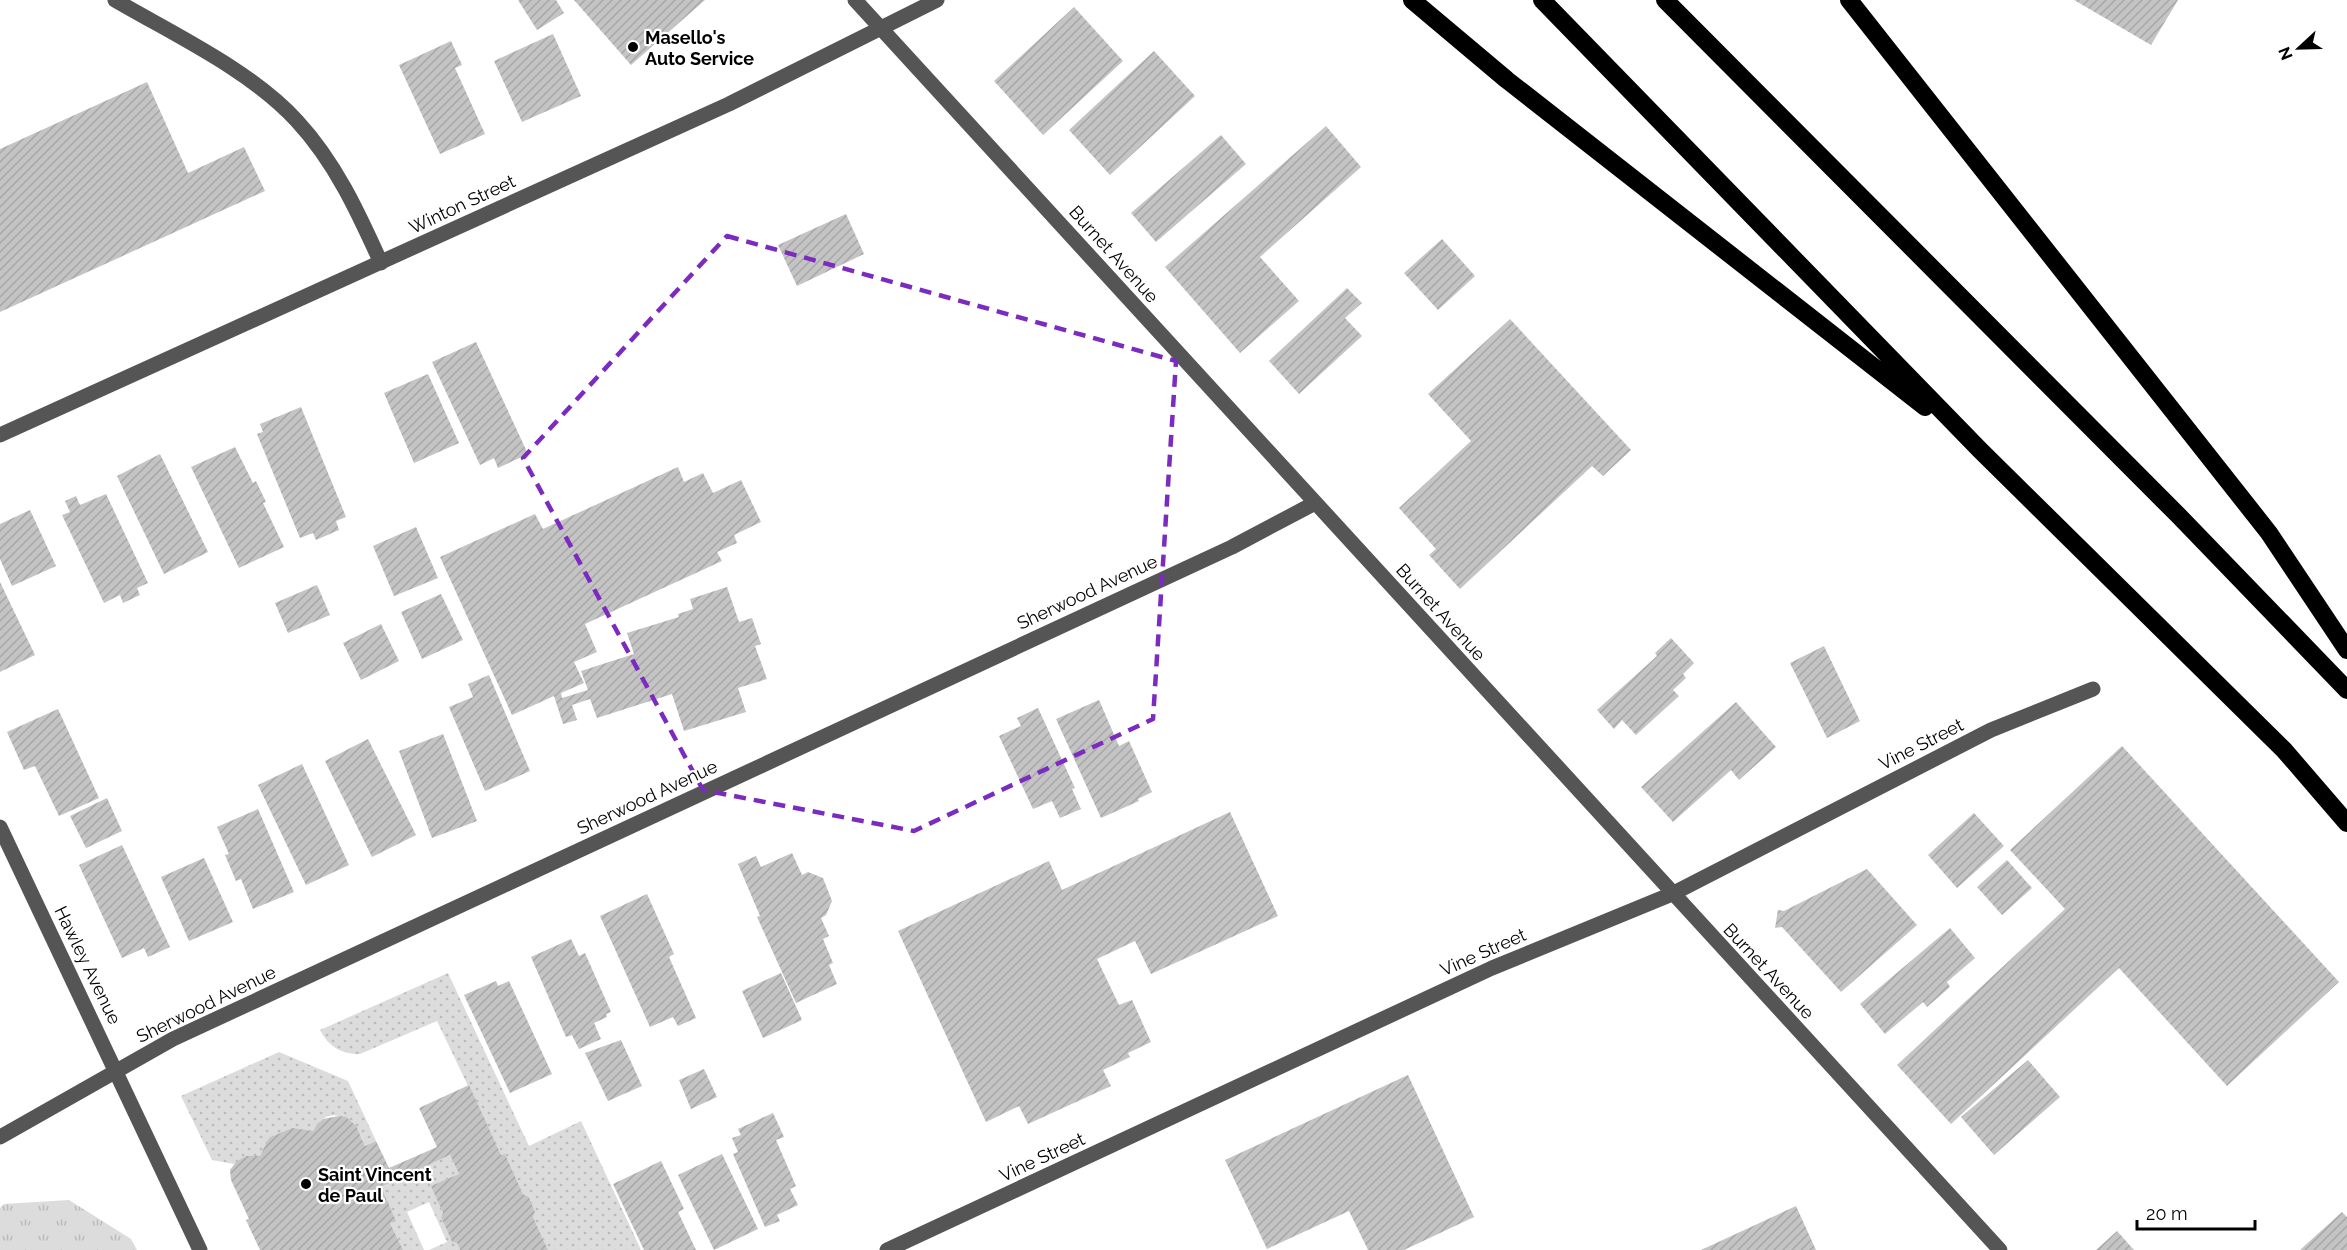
<svg xmlns="http://www.w3.org/2000/svg" width="2347" height="1250" font-family="Raleway,sans-serif">
<style>
.grass{fill:url(#grass-dots)}
.park{fill:url(#park-tufts)}
.building{fill:url(#building-hatch)}
.lines{fill:none;stroke-linecap:round;stroke-linejoin:round}
.minor{stroke:#555;stroke-width:15}
.highway{stroke:#000;stroke-width:18}
.marked{fill:none;stroke:#7b2cbf;stroke-width:4.5;stroke-dasharray:12 8;stroke-linejoin:round}
.poi-dot{fill:#000;stroke:#fff;stroke-width:2}
.labels{text-anchor:middle;dominant-baseline:central;stroke-width:4.5;stroke-linejoin:round;paint-order:stroke}
.poi-label{font-size:18px;font-weight:bold;fill:#000;stroke:#fff;text-anchor:start}
.street-label{font-size:18px;fill:#000;stroke:#fff}
</style>
<defs>
<pattern id="grass-dots" width="8" height="8" patternUnits="userSpaceOnUse" patternTransform="scale(1.5)"><rect width="8" height="8" fill="#dcdcdc"/><path d="M2 2h.1M6 6h.1" fill="none" stroke="#bbb" stroke-width="1.8" stroke-linecap="round"/></pattern>
<pattern id="park-tufts" width="24" height="20" patternUnits="userSpaceOnUse" patternTransform="scale(1.5)"><rect width="24" height="20" fill="#dcdcdc"/><path d="M3 7l-1-3M5 7V3M7 7l1-3M15 17l-1-3M17 17v-4M19 17l1-3" fill="none" stroke="#bbb"/></pattern>
<pattern id="building-hatch" width="6" height="6" patternUnits="userSpaceOnUse" patternTransform="scale(1.5)"><rect width="6" height="6" fill="#c4c4c4"/><path d="M-1 1l2-2M0 6l6-6M5 7l2-2" fill="none" stroke="#a7a7a7"/></pattern>
</defs>
<rect width="100%" height="100%" fill="#fff"/>
<path class="grass" d="M 448,973 L 529,1146 L 581,1121 L 641,1250 L 548,1250 L 533,1217 L 535,1212 L 529,1197 L 523,1194 L 505,1154 L 501,1155 L 437,1021 L 360,1054 C 341,1054 329,1047 320,1030 Z
M 279,1052 L 348,1081 L 376,1141 L 365,1146 C 357,1120 330,1100 313,1131 L 270,1138 L 260,1156 L 246,1156 L 234,1164 L 212,1160 L 181,1096 Z
M 450,1155 L 459,1174 L 432,1187 L 443,1213 L 441,1217 L 452,1242 L 457,1243 L 460,1250 L 429,1250 L 447,1242 L 429,1202 L 407,1212 L 424,1250 L 403,1250 L 390,1223 L 381,1187 Z"/>
<path class="park" d="M 69,1200 L 131,1239 L 137,1250 L 0,1250 L 0,1208 L 4,1204 Z"/>
<path class="building" d="M 518,0 L 556,0 L 564,13 L 537,30 Z
M 574,0 L 705,0 L 631,65 Z
M 2074,0 L 2178,0 L 2151,45 Z
M 1074,7 L 1123,61 L 1043,135 L 994,81 Z
M 553,34 L 581,96 L 522,122 L 494,61 Z
M 451,41 L 462,65 L 455,68 L 485,134 L 440,154 L 399,65 Z
M 1154,51 L 1195,96 L 1110,175 L 1069,130 Z
M 147,82 L 188,173 L 244,147 L 265,191 L 0,312 L 0,149 Z
M 1326,126 L 1361,167 L 1260,257 L 1299,301 L 1240,353 L 1165,267 Z
M 1221,135 L 1246,164 L 1156,242 L 1131,213 Z
M 846,214 L 864,254 L 797,286 L 778,245 Z
M 1442,239 L 1475,276 L 1438,310 L 1404,273 Z
M 1347,288 L 1362,303 L 1345,318 L 1362,336 L 1299,394 L 1269,361 Z
M 1510,319 L 1631,450 L 1603,476 L 1592,466 L 1460,589 L 1429,555 L 1436,549 L 1399,508 L 1471,441 L 1428,394 Z
M 476,342 L 528,454 L 498,468 L 494,458 L 480,465 L 432,362 Z
M 428,374 L 459,443 L 414,463 L 384,393 Z
M 301,407 L 346,517 L 336,521 L 339,530 L 316,540 L 313,533 L 300,538 L 257,434 L 263,432 L 260,424 Z
M 235,447 L 253,483 L 256,481 L 266,502 L 263,503 L 284,547 L 239,568 L 191,467 Z
M 160,454 L 208,552 L 164,574 L 117,476 Z
M 678,467 L 684,482 L 703,473 L 713,493 L 741,480 L 761,522 L 734,535 L 737,543 L 717,552 L 722,561 L 585,624 L 597,652 L 574,662 L 584,683 L 561,693 L 562,698 L 588,690 L 581,671 L 634,654 L 627,633 L 679,617 L 678,614 L 693,609 L 690,599 L 727,587 L 739,622 L 752,618 L 761,644 L 755,646 L 767,679 L 738,688 L 746,712 L 684,731 L 672,694 L 597,718 L 590,699 L 572,705 L 577,720 L 563,724 L 554,696 L 512,715 L 440,557 L 535,514 L 543,529 Z
M 106,494 L 148,583 L 137,588 L 140,595 L 123,603 L 120,595 L 104,603 L 62,515 L 70,512 L 65,501 L 76,496 L 80,505 Z
M 30,510 L 56,566 L 12,586 L 0,559 L 0,524 Z
M 416,527 L 438,578 L 394,596 L 373,546 Z
M 0,582 L 35,655 L 0,672 Z
M 317,585 L 330,615 L 288,633 L 275,603 Z
M 441,594 L 463,640 L 422,659 L 401,612 Z
M 381,624 L 399,661 L 361,680 L 343,643 Z
M 1671,638 L 1694,663 L 1683,674 L 1686,678 L 1673,690 L 1679,696 L 1636,735 L 1622,720 L 1614,729 L 1597,710 L 1657,656 L 1655,653 Z
M 1824,646 L 1860,721 L 1827,738 L 1790,663 Z
M 489,675 L 530,771 L 485,791 L 449,707 L 473,697 L 468,684 Z
M 1099,700 L 1119,746 L 1129,741 L 1152,792 L 1138,799 L 1139,801 L 1101,818 L 1056,719 Z
M 1736,702 L 1776,747 L 1739,780 L 1731,770 L 1673,822 L 1641,787 Z
M 1038,708 L 1075,788 L 1072,789 L 1081,809 L 1060,818 L 1052,801 L 1033,809 L 999,736 L 1021,726 L 1017,718 Z
M 58,709 L 99,798 L 59,816 L 35,766 L 24,770 L 7,732 Z
M 443,734 L 477,821 L 432,838 L 399,751 Z
M 368,739 L 416,835 L 372,857 L 325,761 Z
M 2122,746 L 2339,982 L 2227,1086 L 2119,968 L 1951,1124 L 1897,1065 L 2065,909 L 2010,850 Z
M 302,764 L 349,865 L 306,885 L 258,785 Z
M 107,798 L 122,831 L 86,848 L 70,816 Z
M 258,809 L 294,892 L 253,909 L 241,879 L 236,881 L 225,855 L 229,854 L 217,827 Z
M 1230,812 L 1278,916 L 1151,974 L 1135,941 L 1097,959 L 1119,1005 L 1132,1000 L 1151,1042 L 1128,1053 L 1130,1057 L 1103,1070 L 1111,1086 L 1028,1124 L 1019,1106 L 986,1122 L 898,931 L 1049,861 L 1062,890 Z
M 1974,813 L 2004,846 L 1957,888 L 1928,855 Z
M 122,845 L 170,947 L 148,957 L 144,948 L 122,958 L 79,865 Z
M 792,853 L 802,875 L 808,872 L 823,878 L 832,901 L 826,915 L 821,918 L 829,936 L 823,939 L 833,963 L 829,965 L 837,984 L 796,1003 L 757,917 L 760,916 L 738,864 L 756,856 L 761,867 Z
M 204,858 L 233,922 L 189,941 L 161,877 Z
M 2007,860 L 2032,888 L 2002,915 L 1977,887 Z
M 1867,869 L 1917,925 L 1841,992 L 1782,927 L 1775,928 L 1778,910 L 1784,911 Z
M 647,894 L 674,954 L 669,957 L 696,1018 L 678,1026 L 673,1017 L 650,1027 L 600,916 Z
M 1950,928 L 1975,958 L 1947,982 L 1950,987 L 1927,1007 L 1923,1002 L 1885,1034 L 1860,1004 Z
M 571,939 L 579,956 L 585,953 L 611,1012 L 606,1014 L 607,1017 L 594,1023 L 601,1039 L 579,1049 L 572,1035 L 566,1037 L 531,957 Z
M 781,973 L 802,1020 L 763,1038 L 742,991 Z
M 496,981 L 498,986 L 509,981 L 552,1074 L 510,1093 L 464,995 Z
M 621,1040 L 642,1086 L 608,1101 L 585,1053 Z
M 2028,1060 L 2060,1097 L 1994,1155 L 1961,1117 Z
M 704,1069 L 717,1097 L 691,1109 L 679,1080 Z
M 1408,1075 L 1474,1217 L 1404,1250 L 1368,1250 L 1349,1211 L 1267,1249 L 1225,1160 Z
M 469,1085 L 501,1155 L 505,1154 L 523,1194 L 529,1197 L 535,1212 L 533,1217 L 548,1250 L 460,1250 L 457,1243 L 452,1242 L 441,1217 L 443,1213 L 431,1186 L 459,1174 L 450,1155 L 381,1187 L 396,1221 L 390,1223 L 403,1250 L 260,1250 L 246,1220 L 249,1219 L 231,1180 L 230,1170 L 236,1162 L 246,1156 L 260,1156 L 269,1138 L 292,1128 L 313,1131 L 317,1124 L 323,1119 L 339,1116 L 346,1117 L 356,1126 L 365,1146 L 376,1141 L 389,1168 L 437,1147 L 419,1108 Z
M 773,1113 L 784,1137 L 776,1140 L 796,1186 L 790,1189 L 798,1205 L 777,1215 L 780,1221 L 765,1227 L 733,1154 L 738,1152 L 732,1138 L 741,1135 L 738,1129 Z
M 722,1154 L 758,1229 L 714,1250 L 678,1175 Z
M 661,1161 L 684,1209 L 678,1212 L 696,1250 L 644,1250 L 613,1184 Z
M 1796,1206 L 1816,1250 L 1701,1250 Z
M 2342,1212 L 2347,1217 L 2347,1250 L 2300,1250 Z
M 2117,1231 L 2134,1250 L 2096,1250 Z"/>
<g class="lines">
<path class="minor" d="M 115,0 C 173,34 252,71 297,121 C 335,162 358,212 381,263
M 855,0 L 2000,1250
M 0,435 L 729,104 L 937,0
M 0,827 L 200,1250
M 0,1137 L 173,1039 L 1232,547 L 1315,503
M 887,1250 L 1492,968 L 1672,894 L 1991,730 L 2093,689"/>
<path class="highway" d="M 1412,0 L 1507,80 L 1925,407
M 1542,0 L 1980,450 L 2284,750 L 2347,823
M 1665,0 L 2179,516 L 2347,690
M 1849,0 L 2269,533 L 2347,650"/>
</g>
<path class="marked" d="M 727,236 L 1176,361 L 1153,719 L 914,831 L 703,790 L 523,458 Z"/>
<g class="poi-dot">
<circle cx="633" cy="47" r="6"/>
<circle cx="306" cy="1184" r="6"/>
</g>
<g class="labels">
<g class="poi-label">
<text x="645" y="37">Masello's<tspan x="645" dy="21">Auto Service</tspan></text>
<text x="318" y="1174">Saint Vincent<tspan x="318" dy="21">de Paul</tspan></text>
</g>
<g class="street-label">
<text transform="translate(462 204) rotate(-25)">Winton Street</text>
<text transform="translate(1114 254) rotate(48)">Burnet Avenue</text>
<text transform="translate(1087 592) rotate(-25)">Sherwood Avenue</text>
<text transform="translate(1441 612) rotate(48)">Burnet Avenue</text>
<text transform="translate(1921 744) rotate(-27)">Vine Street</text>
<text transform="translate(647 797) rotate(-25)">Sherwood Avenue</text>
<text transform="translate(1483 952) rotate(-24)">Vine Street</text>
<text transform="translate(88 965) rotate(64)">Hawley Avenue</text>
<text transform="translate(1769 971) rotate(47)">Burnet Avenue</text>
<text transform="translate(206 1004) rotate(-26)">Sherwood Avenue</text>
<text transform="translate(1042 1157) rotate(-25)">Vine Street</text>
</g>
</g>
<g transform="translate(2299 48) rotate(248)" stroke="#ffffff" stroke-width="4.5" paint-order="stroke">
<path d="M0-4.5L10 22L0 15L-10 22Z" fill="#000000"/>
<text y="-9" font-size="16" font-weight="bold" text-anchor="middle" fill="#000000">N</text>
</g>
<path d="M2137 1220v9h118v-9" fill="none" stroke="#000000" stroke-width="3"/>
<text x="2146" y="1220" font-size="18" fill="#000000" stroke="#ffffff" stroke-width="4.5" paint-order="stroke">20 m</text>
</svg>
